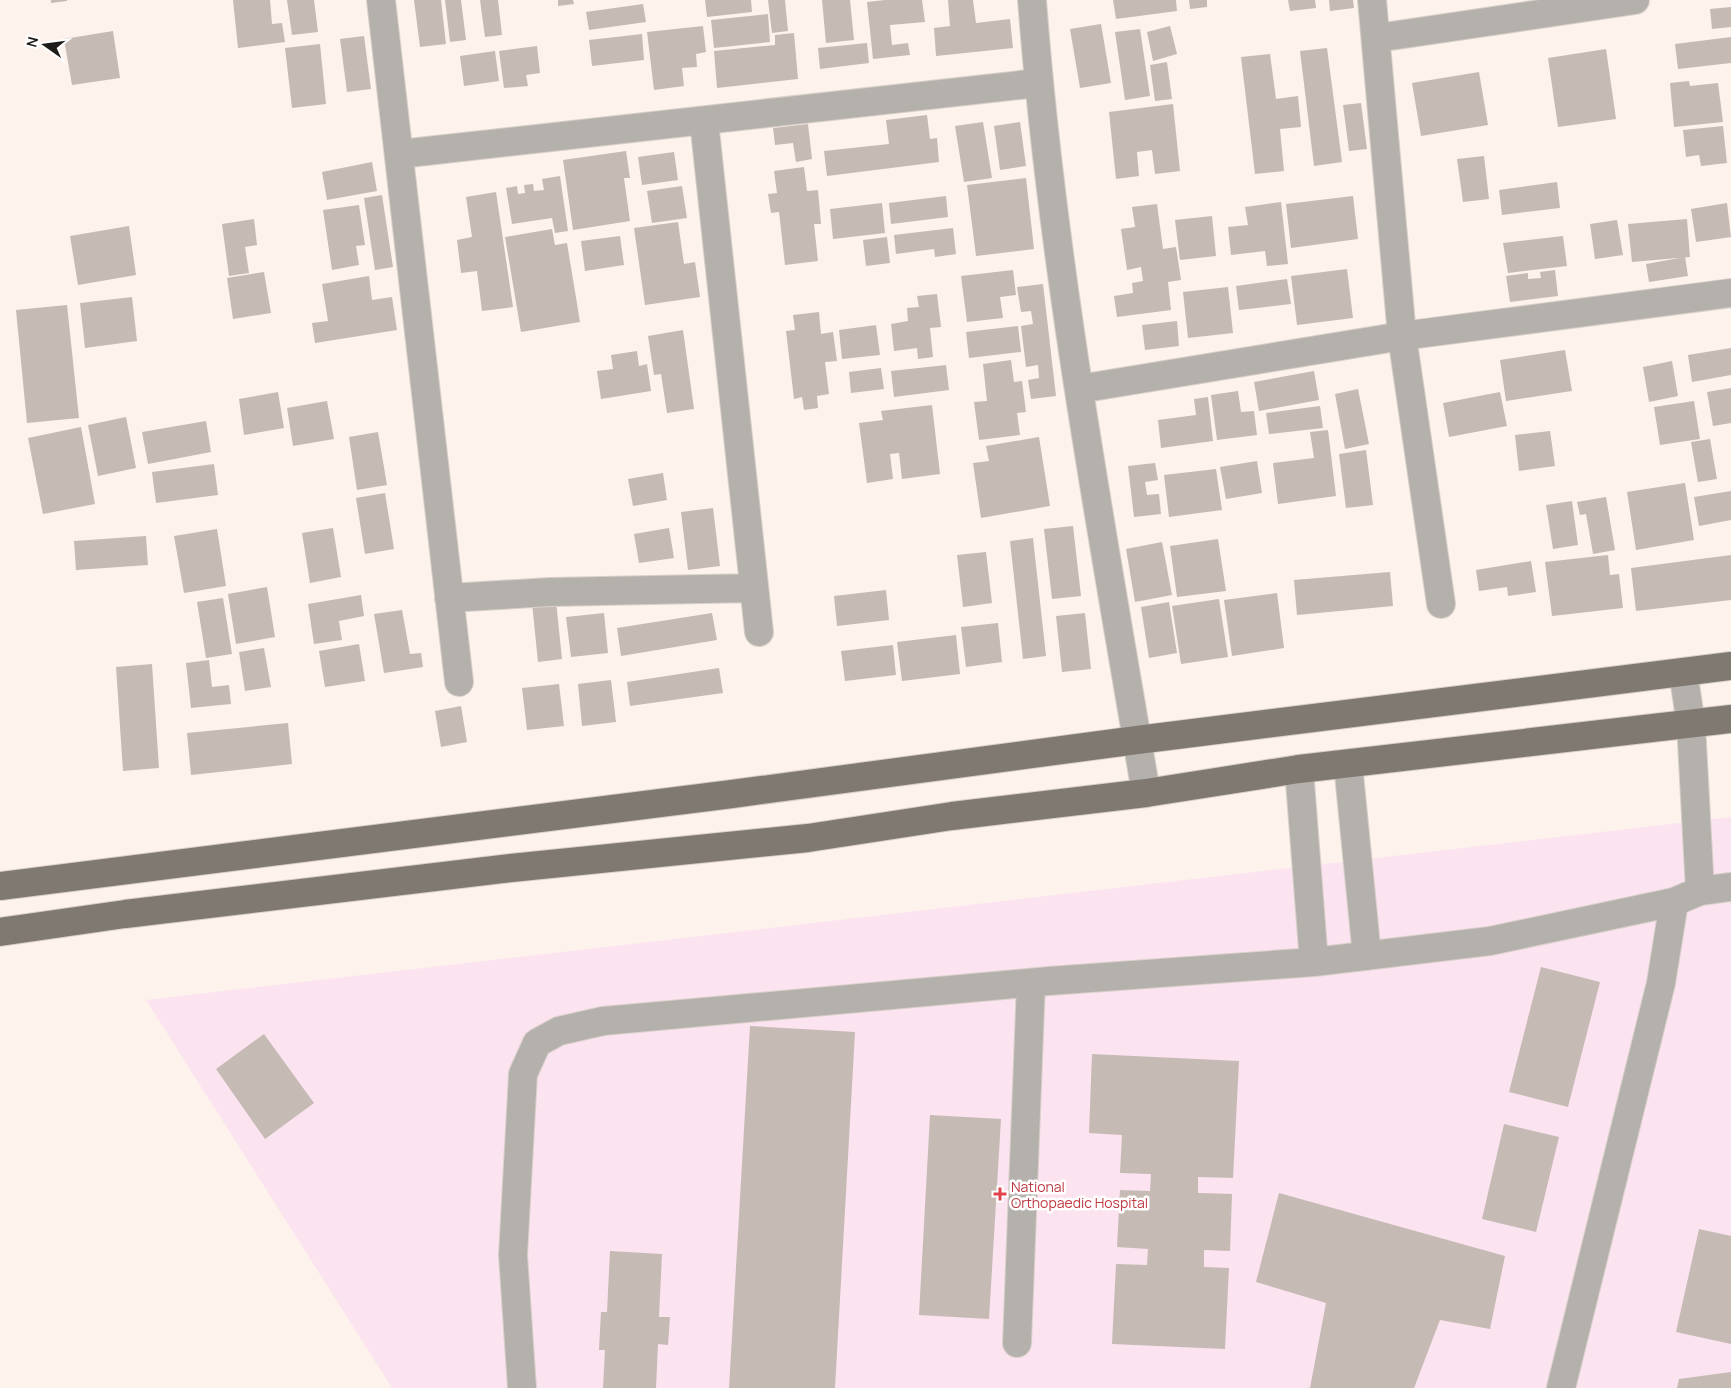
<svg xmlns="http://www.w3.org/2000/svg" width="1731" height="1388" font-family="Manrope,sans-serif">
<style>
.medical{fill:#fbe3ef}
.building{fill:#c6bab5}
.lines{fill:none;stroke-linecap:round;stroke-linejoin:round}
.minor-casing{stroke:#dad0ca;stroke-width:30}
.major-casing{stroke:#dad0ca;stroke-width:30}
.minor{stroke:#b4b1ad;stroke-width:28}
.major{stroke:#7f7972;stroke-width:28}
.health-dot{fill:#e0444e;stroke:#fff;stroke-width:2}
.labels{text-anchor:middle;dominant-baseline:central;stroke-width:5;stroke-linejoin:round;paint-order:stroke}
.health-label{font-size:14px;fill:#be3a42;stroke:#fff;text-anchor:start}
</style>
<rect width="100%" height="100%" fill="#fef2ec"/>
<path class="medical" d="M 1731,817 L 1731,1388 L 392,1388 L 146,1000 Z"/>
<path class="building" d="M 51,0 L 67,0 L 67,1 L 51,3 Z
M 233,0 L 270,0 L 272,24 L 282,23 L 285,42 L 238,48 Z
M 287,0 L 314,0 L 318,32 L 292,35 Z
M 414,0 L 441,0 L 446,44 L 420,47 Z
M 445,0 L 461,0 L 466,40 L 450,42 Z
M 480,0 L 498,0 L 502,35 L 485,37 Z
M 558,0 L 573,0 L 574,4 L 558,6 Z
M 705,0 L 751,0 L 752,12 L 707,17 Z
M 768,0 L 785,0 L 788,31 L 772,33 Z
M 822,0 L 850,0 L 854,40 L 826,43 Z
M 885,0 L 922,0 L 925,22 L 890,25 L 892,45 L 908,43 L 910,55 L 873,59 L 867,2 Z
M 948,0 L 973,0 L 976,23 L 1010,19 L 1013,48 L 936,56 L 934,28 L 950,26 Z
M 1113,0 L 1176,0 L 1177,11 L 1116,19 Z
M 1189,0 L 1207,0 L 1207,7 L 1190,9 Z
M 1288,0 L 1315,0 L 1316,8 L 1290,11 Z
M 1329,0 L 1353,0 L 1354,8 L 1330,11 Z
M 643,4 L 646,22 L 589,30 L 586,12 Z
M 1731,7 L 1731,27 L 1712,29 L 1710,9 Z
M 768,14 L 770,42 L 714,48 L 711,20 Z
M 1101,24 L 1111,83 L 1080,88 L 1070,29 Z
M 703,26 L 706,52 L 696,54 L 697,67 L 682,68 L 684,86 L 654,90 L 647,32 Z
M 1170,26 L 1177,54 L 1153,61 L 1147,32 Z
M 1140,29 L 1150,96 L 1125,100 L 1115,32 Z
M 113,31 L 120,78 L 72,85 L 64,39 Z
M 794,33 L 798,79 L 717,88 L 714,51 L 775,45 L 775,35 Z
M 642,34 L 644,60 L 592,66 L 589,40 Z
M 364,36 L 371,89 L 347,92 L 340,39 Z
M 1731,37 L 1731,63 L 1678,69 L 1675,44 Z
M 867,43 L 869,63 L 820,69 L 818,48 Z
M 320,44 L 326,104 L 292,108 L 285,48 Z
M 537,46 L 540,73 L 526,75 L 528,86 L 504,88 L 499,51 Z
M 1327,48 L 1342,162 L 1314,166 L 1300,51 Z
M 1606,49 L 1616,119 L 1558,127 L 1548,58 Z
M 495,51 L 499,81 L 464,86 L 460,56 Z
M 1270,54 L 1276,99 L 1298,96 L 1301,127 L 1280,129 L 1284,171 L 1255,174 L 1241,57 Z
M 1167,62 L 1172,99 L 1155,101 L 1150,65 Z
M 1479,72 L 1488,125 L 1421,136 L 1412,83 Z
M 1689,81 L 1690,86 L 1718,83 L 1723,122 L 1674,127 L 1670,83 Z
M 1361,103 L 1367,149 L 1349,151 L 1343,105 Z
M 1173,104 L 1180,171 L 1155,174 L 1152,150 L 1137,152 L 1139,176 L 1116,179 L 1109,112 Z
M 927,115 L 930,139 L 937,138 L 939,162 L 827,176 L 824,151 L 889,144 L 886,120 Z
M 983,122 L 992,178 L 964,182 L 955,126 Z
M 1020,122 L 1026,166 L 1000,170 L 994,126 Z
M 808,124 L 812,159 L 796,162 L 793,143 L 775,145 L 773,128 Z
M 1723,126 L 1727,163 L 1701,166 L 1699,155 L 1686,157 L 1683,130 Z
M 626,151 L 630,178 L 624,178 L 630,221 L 573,230 L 563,160 Z
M 674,152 L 678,180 L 642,185 L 638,157 Z
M 1484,156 L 1489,199 L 1463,202 L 1457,159 Z
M 372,162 L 377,191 L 327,200 L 322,172 Z
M 804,167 L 807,191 L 818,190 L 821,224 L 814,224 L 818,261 L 785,265 L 779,212 L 771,213 L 768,194 L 777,193 L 774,171 Z
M 560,176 L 568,231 L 555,233 L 552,218 L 512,224 L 506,188 L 517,186 L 518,194 L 525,193 L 524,185 L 533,184 L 534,191 L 544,190 L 542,179 Z
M 1026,178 L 1034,249 L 976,256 L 967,185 Z
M 1557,182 L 1560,208 L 1502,215 L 1499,190 Z
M 682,186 L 687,218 L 652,223 L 647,191 Z
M 496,192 L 513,307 L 482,311 L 477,271 L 461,273 L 457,240 L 472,237 L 466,197 Z
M 382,195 L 393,267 L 375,270 L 364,198 Z
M 946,196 L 948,217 L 891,224 L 889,203 Z
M 1353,196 L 1358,239 L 1291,248 L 1286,204 Z
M 1281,202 L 1288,264 L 1267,266 L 1265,251 L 1231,255 L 1228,227 L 1248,225 L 1245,207 Z
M 882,203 L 885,233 L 833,239 L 830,209 Z
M 1727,203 L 1731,237 L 1696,242 L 1691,209 Z
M 1157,204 L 1163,249 L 1176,247 L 1181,280 L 1168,282 L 1171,310 L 1117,317 L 1114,296 L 1133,293 L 1132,283 L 1143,281 L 1141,267 L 1127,270 L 1121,229 L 1135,227 L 1132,207 Z
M 359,205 L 365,245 L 356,246 L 359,265 L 332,270 L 323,210 Z
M 1212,216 L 1216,256 L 1180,260 L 1175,220 Z
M 254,219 L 257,245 L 245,247 L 249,273 L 229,276 L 222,224 Z
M 1687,219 L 1690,257 L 1632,262 L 1628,224 Z
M 1617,220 L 1623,255 L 1595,259 L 1590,224 Z
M 678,222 L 684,264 L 695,262 L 700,297 L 645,305 L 634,228 Z
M 129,226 L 136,275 L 78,285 L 70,236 Z
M 953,228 L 956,254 L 935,257 L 934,249 L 896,254 L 894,235 Z
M 552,229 L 555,245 L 567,243 L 580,322 L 521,332 L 505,237 Z
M 620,236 L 624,265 L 585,271 L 581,241 Z
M 1563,236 L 1567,266 L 1508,273 L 1503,243 Z
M 887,237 L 890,263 L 866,266 L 863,240 Z
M 1685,257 L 1688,276 L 1649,282 L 1646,264 Z
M 1347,269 L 1353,318 L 1297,325 L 1291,276 Z
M 1013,270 L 1016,295 L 1000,297 L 1003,318 L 967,322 L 961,276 Z
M 1555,270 L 1558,296 L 1510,302 L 1506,276 L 1528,273 L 1528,279 L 1541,278 L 1540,272 Z
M 264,272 L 271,313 L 233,319 L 227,278 Z
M 369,276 L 372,300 L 392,297 L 397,330 L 315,343 L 312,323 L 328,321 L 322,284 Z
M 1287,279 L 1291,304 L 1239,310 L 1236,286 Z
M 1043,284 L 1056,396 L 1031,399 L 1028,380 L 1039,378 L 1038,365 L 1026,367 L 1021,326 L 1033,324 L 1031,311 L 1021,312 L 1017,287 Z
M 1228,287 L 1233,333 L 1188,338 L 1183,292 Z
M 937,294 L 941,327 L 930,328 L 933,357 L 918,359 L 917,348 L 894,351 L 891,324 L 908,321 L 907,308 L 919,307 L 917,296 Z
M 132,297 L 137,341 L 85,348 L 80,303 Z
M 67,305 L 79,418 L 27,423 L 16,310 Z
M 819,312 L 821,334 L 833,332 L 837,361 L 825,362 L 829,394 L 817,396 L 818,408 L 804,410 L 802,397 L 794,399 L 786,331 L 795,330 L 793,315 Z
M 1177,321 L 1179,346 L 1145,350 L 1142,325 Z
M 876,325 L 880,355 L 842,359 L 839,330 Z
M 1018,326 L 1021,352 L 969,358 L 966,332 Z
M 683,330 L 694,409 L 667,413 L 661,374 L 654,375 L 648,336 Z
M 1731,348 L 1731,375 L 1692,382 L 1688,355 Z
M 1565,350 L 1572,391 L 1506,401 L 1500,360 Z
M 637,351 L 639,366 L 647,364 L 651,391 L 601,399 L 597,371 L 613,369 L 611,355 Z
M 1011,360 L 1014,382 L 1022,381 L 1026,412 L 1017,413 L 1020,435 L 979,440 L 974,402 L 987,401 L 983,364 Z
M 1672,361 L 1678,396 L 1649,402 L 1643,367 Z
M 946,365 L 949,390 L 894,397 L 891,371 Z
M 881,368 L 884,389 L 851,393 L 849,372 Z
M 1314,371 L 1319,400 L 1259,411 L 1254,382 Z
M 1731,388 L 1731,423 L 1713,426 L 1707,392 Z
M 1358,389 L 1369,444 L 1345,449 L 1335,394 Z
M 1238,391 L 1241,412 L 1254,411 L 1257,435 L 1217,440 L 1211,395 Z
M 278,392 L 284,428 L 244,435 L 239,399 Z
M 1500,392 L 1507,426 L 1449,437 L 1443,403 Z
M 1208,397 L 1213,441 L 1161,448 L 1158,420 L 1196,415 L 1194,399 Z
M 327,401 L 334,439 L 293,446 L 287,408 Z
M 1694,401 L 1700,439 L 1660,445 L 1654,407 Z
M 932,405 L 940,474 L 902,479 L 899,453 L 890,454 L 893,479 L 867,483 L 859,423 L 883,420 L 881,411 Z
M 1320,406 L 1323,428 L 1269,434 L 1266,413 Z
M 126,417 L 136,468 L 98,476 L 88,425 Z
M 206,421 L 211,452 L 148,464 L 142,432 Z
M 81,427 L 95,504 L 43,514 L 28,438 Z
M 1328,430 L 1336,496 L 1278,504 L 1273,463 L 1314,458 L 1310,432 Z
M 1550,431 L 1555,466 L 1519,471 L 1515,435 Z
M 378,432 L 387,485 L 357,490 L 349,437 Z
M 1039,437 L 1050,506 L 981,518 L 973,463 L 989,461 L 986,446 Z
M 1710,439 L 1717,479 L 1698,482 L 1691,442 Z
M 1366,450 L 1373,505 L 1346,508 L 1339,454 Z
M 1257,461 L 1262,493 L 1226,499 L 1220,467 Z
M 1155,463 L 1158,480 L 1145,482 L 1147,495 L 1159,494 L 1161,514 L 1134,517 L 1128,466 Z
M 214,464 L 218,495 L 156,503 L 152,472 Z
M 1216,469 L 1222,510 L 1169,517 L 1164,475 Z
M 663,473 L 667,500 L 633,506 L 628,479 Z
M 1685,483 L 1694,540 L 1636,550 L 1627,492 Z
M 1731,491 L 1731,520 L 1699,526 L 1694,497 Z
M 385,493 L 394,549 L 365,554 L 356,498 Z
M 1606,497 L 1615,550 L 1593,554 L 1586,514 L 1580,515 L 1577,502 Z
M 1572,501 L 1578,545 L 1553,549 L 1546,505 Z
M 713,508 L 720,566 L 688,570 L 681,512 Z
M 1073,526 L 1081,596 L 1052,599 L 1044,529 Z
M 333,528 L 341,577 L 310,583 L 302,533 Z
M 669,528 L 674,558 L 639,563 L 634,534 Z
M 217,529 L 226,586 L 184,593 L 174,536 Z
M 146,536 L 148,565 L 76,570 L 74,541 Z
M 1033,538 L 1046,656 L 1023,659 L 1010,541 Z
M 1218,539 L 1226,591 L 1177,597 L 1170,546 Z
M 1162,542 L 1172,595 L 1135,602 L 1126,549 Z
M 986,552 L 992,603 L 963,607 L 957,555 Z
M 1608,555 L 1610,575 L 1619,574 L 1623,608 L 1552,616 L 1545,562 Z
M 1731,555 L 1731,600 L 1636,611 L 1631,568 Z
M 1531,561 L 1536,592 L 1508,596 L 1507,587 L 1479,591 L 1476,570 Z
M 1390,572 L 1393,606 L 1297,615 L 1294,580 Z
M 267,587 L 275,637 L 236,644 L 228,594 Z
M 886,590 L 889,620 L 837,626 L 834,596 Z
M 1277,593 L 1284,648 L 1232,656 L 1224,600 Z
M 361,595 L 364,616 L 339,621 L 342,640 L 314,644 L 308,604 Z
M 223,598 L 232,654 L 206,658 L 197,602 Z
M 1219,599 L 1228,657 L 1181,664 L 1172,606 Z
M 556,601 L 562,659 L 538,662 L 532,603 Z
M 1169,602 L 1177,653 L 1149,658 L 1141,607 Z
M 402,610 L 410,654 L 421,653 L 423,667 L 384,673 L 374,614 Z
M 604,613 L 608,653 L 571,657 L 566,617 Z
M 712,613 L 717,640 L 621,656 L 617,628 Z
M 1085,613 L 1091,669 L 1062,672 L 1056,616 Z
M 998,623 L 1002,662 L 966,667 L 961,627 Z
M 956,635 L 960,674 L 902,681 L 897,642 Z
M 359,644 L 365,681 L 325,687 L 319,651 Z
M 893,645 L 896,675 L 845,681 L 841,651 Z
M 264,648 L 271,687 L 245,691 L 239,652 Z
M 209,660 L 212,687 L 229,685 L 231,704 L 191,708 L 186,663 Z
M 152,664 L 159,768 L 123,771 L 116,667 Z
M 719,668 L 723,693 L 630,706 L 627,682 Z
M 611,680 L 616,722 L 582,726 L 578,684 Z
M 559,684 L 564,726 L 527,730 L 522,688 Z
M 461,706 L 467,742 L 441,747 L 435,711 Z
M 288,723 L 292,764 L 191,775 L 187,733 Z
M 1541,967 L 1600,982 L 1568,1107 L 1509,1092 Z
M 750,1026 L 855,1032 L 835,1388 L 729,1388 Z
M 264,1034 L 314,1103 L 265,1139 L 216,1069 Z
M 1092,1054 L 1239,1061 L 1233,1178 L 1198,1177 L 1198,1193 L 1232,1194 L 1230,1251 L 1204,1250 L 1204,1267 L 1229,1268 L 1225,1349 L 1112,1344 L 1116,1264 L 1147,1265 L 1148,1249 L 1117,1247 L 1120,1190 L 1150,1191 L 1151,1174 L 1120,1173 L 1122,1135 L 1089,1133 Z
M 930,1115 L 1001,1119 L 989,1319 L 919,1315 Z
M 1504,1124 L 1559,1137 L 1536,1232 L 1482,1219 Z
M 1279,1193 L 1505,1256 L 1490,1329 L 1440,1320 L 1414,1388 L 1310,1388 L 1326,1303 L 1256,1282 Z
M 1699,1229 L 1731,1236 L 1731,1344 L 1676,1332 Z
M 610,1251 L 662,1254 L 659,1317 L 670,1317 L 668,1345 L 658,1344 L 656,1388 L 603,1388 L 605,1350 L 599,1350 L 601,1312 L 607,1312 Z
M 1731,1372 L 1731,1388 L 1677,1388 L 1679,1379 Z"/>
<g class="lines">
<defs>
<path id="minor" d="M 381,0 L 459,682
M 1032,0 C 1052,266 1102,530 1146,793
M 1372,0 L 1402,336 L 1441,604
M 1377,38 L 1635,0
M 704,121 L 759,632
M 400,154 L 1038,83
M 1079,389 L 1402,336 L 1731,293
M 449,598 L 550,592 L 754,588
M 1683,672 L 1691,724 L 1700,891
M 1348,764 L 1367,956
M 1299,769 L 1314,962
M 1017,1343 L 1031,983
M 522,1388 L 513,1255 L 523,1074 L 537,1043 L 559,1031 L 603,1021 L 1049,981 L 1314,962 L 1490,941 L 1674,902 L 1700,891 L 1731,887
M 1561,1388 L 1661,983 L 1674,902"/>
<path id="major" d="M 0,886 L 732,794 L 1137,740 L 1731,666
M 0,932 L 125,914 L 511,868 L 808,838 L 952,816 L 1146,793 L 1299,769 L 1731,719"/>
</defs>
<use href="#minor" class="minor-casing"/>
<use href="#major" class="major-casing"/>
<use href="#minor" class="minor"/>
<use href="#major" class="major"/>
</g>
<path class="health-dot" d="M997.5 1186.5h5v5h5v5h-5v5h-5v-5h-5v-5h5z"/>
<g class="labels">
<g class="health-label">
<text x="1011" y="1186">National<tspan x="1011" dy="16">Orthopaedic Hospital</tspan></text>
</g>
</g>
<g transform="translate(45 45) rotate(284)" stroke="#ffffff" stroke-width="4" paint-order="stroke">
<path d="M0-4L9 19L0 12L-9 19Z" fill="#1f1b19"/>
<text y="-8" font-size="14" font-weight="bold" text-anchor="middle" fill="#1f1b19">N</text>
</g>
</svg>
